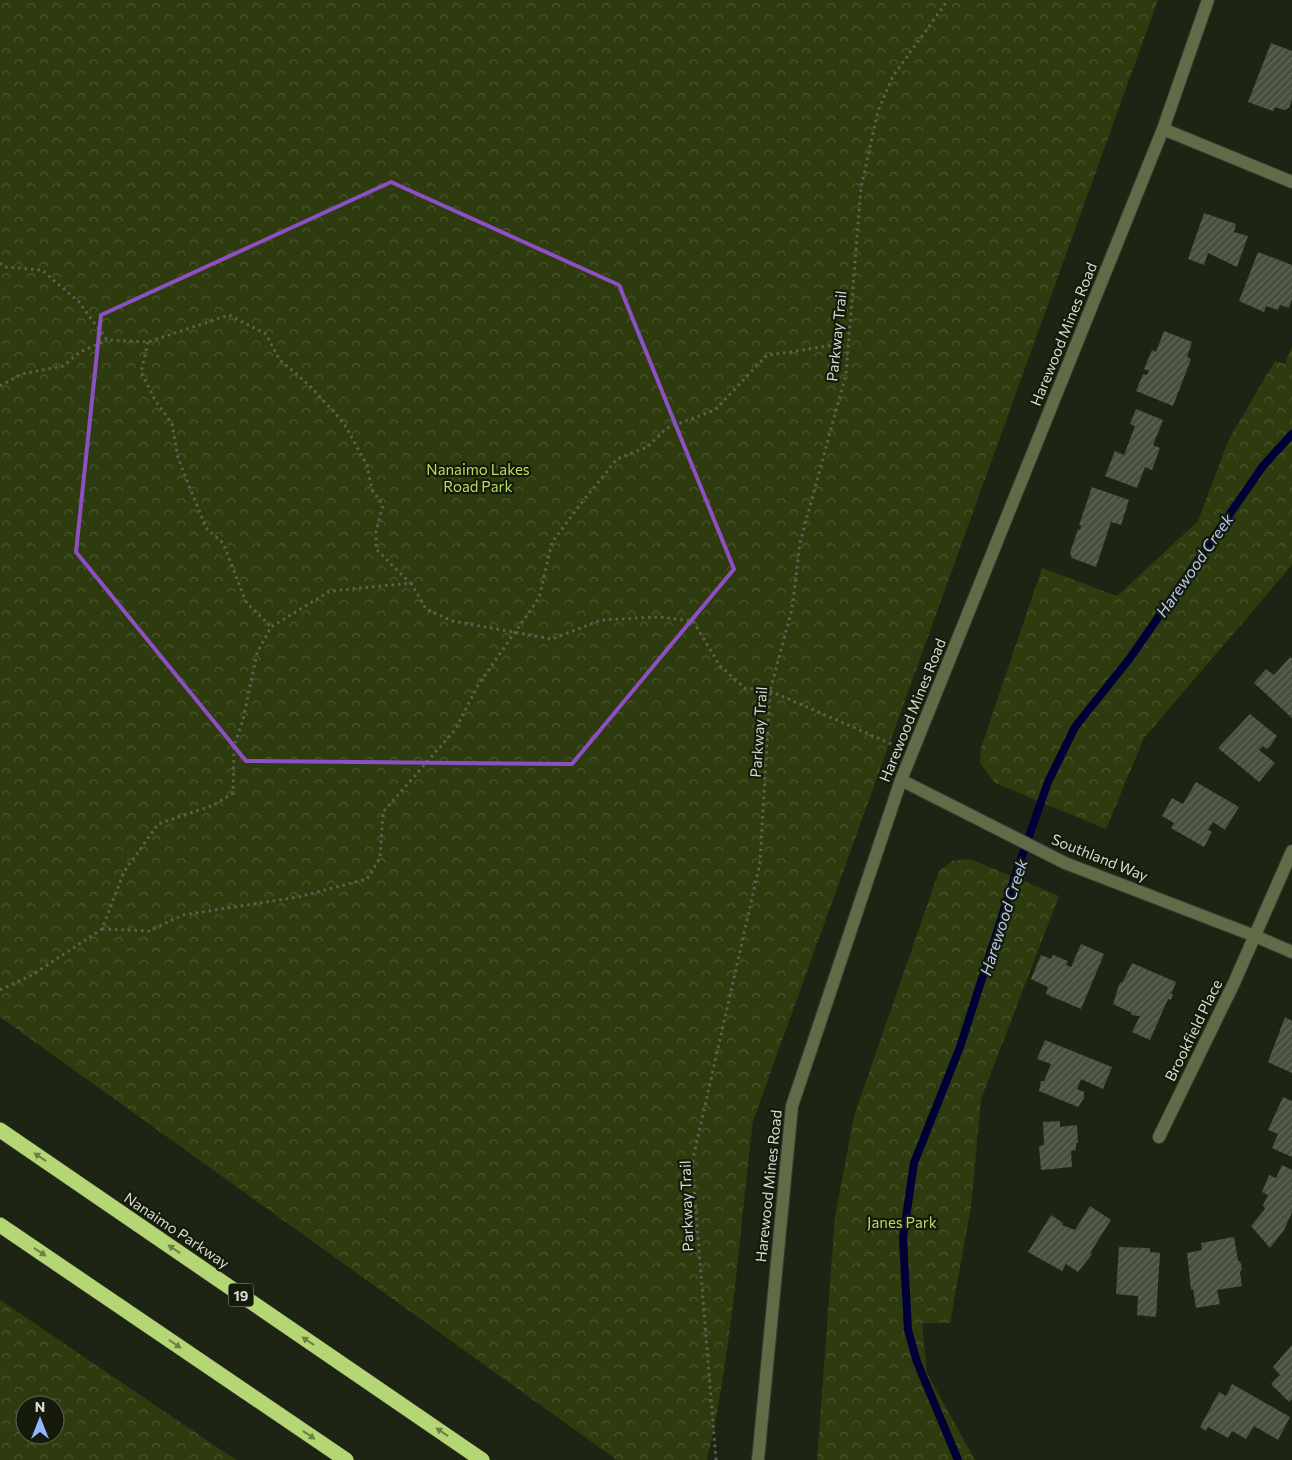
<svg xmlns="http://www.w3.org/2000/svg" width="1292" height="1460" font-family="Commissioner,sans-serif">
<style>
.forest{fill:url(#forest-crowns);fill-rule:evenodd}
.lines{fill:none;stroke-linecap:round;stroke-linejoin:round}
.stream{stroke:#010036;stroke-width:8}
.building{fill:url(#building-hatch)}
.minor-casing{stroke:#383e2e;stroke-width:14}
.highway-casing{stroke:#383e2e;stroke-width:16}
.path{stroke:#5b6052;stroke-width:3;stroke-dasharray:2.5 4;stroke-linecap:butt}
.minor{stroke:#5f6c47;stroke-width:12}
.highway{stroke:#b5d675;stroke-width:15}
.oneway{fill:#6d8145}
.marked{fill:none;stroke:#8d4fc3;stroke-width:4;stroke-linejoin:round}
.labels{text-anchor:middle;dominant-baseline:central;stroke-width:4.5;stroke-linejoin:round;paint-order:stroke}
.shield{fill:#151a0b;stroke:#9da296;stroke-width:1}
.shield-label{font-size:14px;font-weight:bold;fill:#d7dcd1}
.street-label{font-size:15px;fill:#d7dcd1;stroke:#151a0b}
.park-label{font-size:15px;fill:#b7de61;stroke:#151a0b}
.water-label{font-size:16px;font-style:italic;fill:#b7cbf5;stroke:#151a0b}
</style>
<defs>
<pattern id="forest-crowns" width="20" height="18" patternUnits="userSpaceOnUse" patternTransform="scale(1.25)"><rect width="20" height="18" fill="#2d3b0e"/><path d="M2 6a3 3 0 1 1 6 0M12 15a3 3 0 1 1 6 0" fill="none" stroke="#4b5730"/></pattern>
<pattern id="building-hatch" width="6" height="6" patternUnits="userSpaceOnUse" patternTransform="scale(1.25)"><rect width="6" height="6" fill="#494f3e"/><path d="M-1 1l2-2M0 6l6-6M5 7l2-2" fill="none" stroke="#626859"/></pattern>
</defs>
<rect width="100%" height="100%" fill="#1e2414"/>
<path class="forest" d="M 0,0 L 1158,0 L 753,1121 C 739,1234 733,1349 707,1460 L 617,1460 L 0,1017 Z
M 1292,346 L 1292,565 L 1144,738 L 1106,829 L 995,783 L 980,763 L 981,748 L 1042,568 L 1117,596 L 1198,521 L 1229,439 L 1275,361 L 1285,364 Z
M 970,859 L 1059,896 L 981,1099 L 971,1207 L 950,1323 L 922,1323 L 927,1373 L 975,1460 L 817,1460 L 835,1217 L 854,1116 L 939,871 L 952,861 Z
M 0,1300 L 236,1460 L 0,1460 ZM 25,1405 L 55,1405 L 55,1435 L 25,1435 Z"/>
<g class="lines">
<path class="stream" d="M 958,1460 L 917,1362 L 908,1330 L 903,1238 L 914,1163 L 960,1047 L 1014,879 L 1048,782 L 1075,727 L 1130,658 L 1263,466 L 1292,434"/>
</g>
<path class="building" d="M 1271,43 L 1292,51 L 1292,100 L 1289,108 L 1284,110 L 1275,107 L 1273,111 L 1248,102 Z
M 1204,213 L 1236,224 L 1234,232 L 1248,236 L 1237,267 L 1208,253 L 1204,265 L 1188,259 Z
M 1258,252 L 1292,265 L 1292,299 L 1289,308 L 1280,305 L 1278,310 L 1266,306 L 1264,312 L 1239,301 Z
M 1164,331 L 1192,342 L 1187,357 L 1191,359 L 1173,406 L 1136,391 L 1143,374 L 1147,375 L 1149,371 L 1144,369 L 1152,350 L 1156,352 Z
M 1136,409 L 1163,420 L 1153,445 L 1160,448 L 1152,470 L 1145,467 L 1137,488 L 1105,476 L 1115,451 L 1124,455 L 1135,426 L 1130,424 Z
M 1092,487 L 1129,500 L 1121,525 L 1111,522 L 1096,567 L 1072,558 L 1070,553 L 1078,529 L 1080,530 L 1081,525 L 1079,525 Z
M 1290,657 L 1292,659 L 1292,718 L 1254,683 L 1266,669 L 1274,675 Z
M 1250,714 L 1277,736 L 1269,748 L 1266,749 L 1263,746 L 1259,750 L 1275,763 L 1259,782 L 1218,748 Z
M 1196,782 L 1239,807 L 1225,830 L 1213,822 L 1208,830 L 1212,832 L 1204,847 L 1171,828 L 1174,823 L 1162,816 L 1172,798 L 1183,804 Z
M 1081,944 L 1104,954 L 1081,1009 L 1046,994 L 1048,987 L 1031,979 L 1041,955 L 1051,959 L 1053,955 L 1068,961 L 1066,965 L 1071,967 Z
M 1132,963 L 1176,982 L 1171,994 L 1173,994 L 1171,1000 L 1168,999 L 1150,1040 L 1132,1032 L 1140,1016 L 1131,1015 L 1132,1013 L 1113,1004 L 1120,982 L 1122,983 Z
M 1285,1017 L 1292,1021 L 1292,1073 L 1268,1062 Z
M 1045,1040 L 1112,1067 L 1103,1089 L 1081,1079 L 1077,1089 L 1084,1092 L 1084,1098 L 1078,1107 L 1039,1091 L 1041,1081 L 1044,1081 L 1051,1064 L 1037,1059 Z
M 1283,1097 L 1292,1101 L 1292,1157 L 1272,1148 L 1278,1134 L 1268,1130 Z
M 1060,1121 L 1060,1127 L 1077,1125 L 1078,1143 L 1076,1143 L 1076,1150 L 1071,1151 L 1072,1167 L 1041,1170 L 1039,1146 L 1044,1145 L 1043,1122 Z
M 1282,1165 L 1292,1170 L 1292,1212 L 1284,1230 L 1270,1248 L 1251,1226 L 1265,1209 L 1263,1205 L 1268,1195 L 1262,1192 L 1269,1175 L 1276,1178 Z
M 1090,1206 L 1111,1220 L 1090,1253 L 1092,1254 L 1078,1272 L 1066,1264 L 1062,1271 L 1028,1252 L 1051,1215 L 1063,1223 L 1062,1225 L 1075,1230 Z
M 1234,1237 L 1238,1261 L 1240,1261 L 1242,1269 L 1240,1272 L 1242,1286 L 1217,1290 L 1220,1304 L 1196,1308 L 1193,1289 L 1191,1290 L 1187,1253 L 1202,1250 L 1201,1243 Z
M 1119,1247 L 1150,1248 L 1150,1252 L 1160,1253 L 1156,1317 L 1137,1315 L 1138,1296 L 1116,1294 Z
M 1292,1345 L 1292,1399 L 1289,1402 L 1271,1384 L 1280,1375 L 1273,1367 Z
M 1232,1384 L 1290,1417 L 1278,1440 L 1254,1426 L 1246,1439 L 1232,1431 L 1228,1438 L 1208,1427 L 1206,1431 L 1200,1427 L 1219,1392 L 1226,1396 Z"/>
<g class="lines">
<defs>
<path id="minor" d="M 1163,129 L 1292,182
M 901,780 L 1065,863 L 1255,936 L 1292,952
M 1159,1137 L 1234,983 L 1292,851
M 758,1460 L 792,1106 L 901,780 L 1163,129 L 1208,0"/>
<path id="highway" d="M 0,1130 L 482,1460
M 0,1225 L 346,1460"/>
</defs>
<use href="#minor" class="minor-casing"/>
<use href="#highway" class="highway-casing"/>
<path class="path" d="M 0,263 L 5,267 L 42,270 L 79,302 L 107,340 L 148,342 L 229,315 L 266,334 L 279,359 L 309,385 L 343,422 L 367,465 L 372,490 L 383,505 L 376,531 L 376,549 L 410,583
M 148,342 L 141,372 L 155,400 L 172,424 L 178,458 L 206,528 L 223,543 L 246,602 L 271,627
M 0,386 L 22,374 L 63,366 L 80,352 L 107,340
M 102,929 L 149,931 L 183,915 L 298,897 L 367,879 L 380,858 L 383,812 L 455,730 L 478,685 L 539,598 L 552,542 L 583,501 L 617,459 L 647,447 L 667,428 L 715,410 L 767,355 C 794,352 821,346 848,344
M 0,990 L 32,975 L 102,929 L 124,872 L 158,824 L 214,805 L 233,793 L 234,746 L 243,720 L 257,653 L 271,627 L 330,591 L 411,583 L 426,609 L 452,621 L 552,639 L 601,620 L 658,617 L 693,621 L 720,666 L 745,688 L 770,691 L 894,745
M 716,1460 L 692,1163 L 760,863 L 770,691 L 792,609 L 800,543 L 846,374 L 861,188 L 878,111 L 893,76 L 948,0"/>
<use href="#minor" class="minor"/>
<use href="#highway" class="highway"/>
</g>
<defs><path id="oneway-solid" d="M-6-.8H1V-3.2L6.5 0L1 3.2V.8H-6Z" transform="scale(1.25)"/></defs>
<g class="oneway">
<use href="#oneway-solid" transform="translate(40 1157) rotate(-146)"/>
<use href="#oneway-solid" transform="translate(174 1249) rotate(-146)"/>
<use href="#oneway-solid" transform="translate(40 1252) rotate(34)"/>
<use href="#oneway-solid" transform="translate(308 1341) rotate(-146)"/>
<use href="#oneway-solid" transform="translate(175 1344) rotate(34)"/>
<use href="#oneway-solid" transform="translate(442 1432) rotate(-146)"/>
<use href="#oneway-solid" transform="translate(309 1435) rotate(34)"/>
</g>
<path class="marked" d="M 391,182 L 619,285 L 734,569 L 572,764 L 246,761 L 76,552 L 101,315 Z"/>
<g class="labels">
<rect class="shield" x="228.5" y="1283.5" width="25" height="23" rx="4"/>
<g class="shield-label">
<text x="241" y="1295">19</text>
</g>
<g class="street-label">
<text transform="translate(1063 334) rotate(-68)">Harewood Mines Road</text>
<text transform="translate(836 336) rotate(-84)">Parkway Trail</text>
<text transform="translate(912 710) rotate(-68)">Harewood Mines Road</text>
<text transform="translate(758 732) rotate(-86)">Parkway Trail</text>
<text transform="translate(1100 857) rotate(22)">Southland Way</text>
<text transform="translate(1193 1030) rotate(-64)">Brookfield Place</text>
<text transform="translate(768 1186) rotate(-84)">Harewood Mines Road</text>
<text transform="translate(686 1206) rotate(-92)">Parkway Trail</text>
<text transform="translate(177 1230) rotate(34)">Nanaimo Parkway</text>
</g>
<g class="park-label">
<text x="478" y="469">Nanaimo Lakes<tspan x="478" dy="17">Road Park</tspan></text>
<text x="902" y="1222">Janes Park</text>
</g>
<g class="water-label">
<text transform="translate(1194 565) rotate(-55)">Harewood Creek</text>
<text transform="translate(1003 917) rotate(-72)">Harewood Creek</text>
</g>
</g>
<g transform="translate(40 1420)"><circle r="24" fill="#151a0b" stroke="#63685a"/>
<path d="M0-4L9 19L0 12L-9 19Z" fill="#96b6fd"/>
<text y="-8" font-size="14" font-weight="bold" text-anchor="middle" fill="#d7dcd1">N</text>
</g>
</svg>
